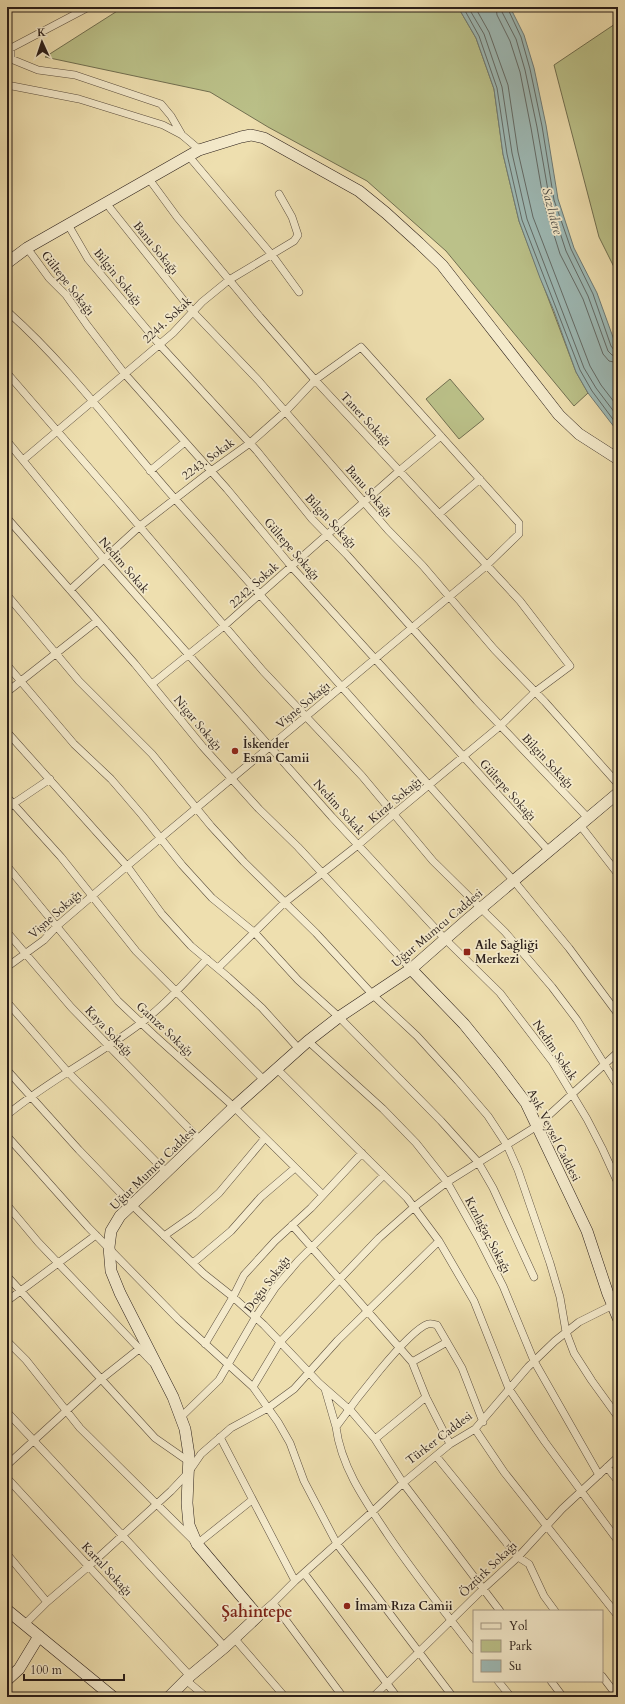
<svg xmlns="http://www.w3.org/2000/svg" width="625" height="1704" font-family="Cardo,serif">
<style>
.green{fill:#bbc189;stroke:#727051}
.water{fill:#9ebab6;stroke:#707c77}
.lines{fill:none;stroke-linecap:round;stroke-linejoin:round}
.shore{stroke:#646c68;stroke-width:1}
.street-casing{stroke:#5b4e3e;stroke-width:8}
.secondary-casing{stroke:#2a1e19;stroke-width:12}
.street{stroke:#f4eacb;stroke-width:7}
.secondary{stroke:#f4eacb;stroke-width:11}
.poi-dot{fill:#8f2418;stroke:#f4eacb;stroke-width:1.5}
.labels{text-anchor:middle;dominant-baseline:central;stroke-width:3.5;stroke-linejoin:round;paint-order:stroke}
.street-label{font-size:12px;fill:#2a1e19;stroke:#f4eacb}
.poi-label{font-size:12px;font-weight:bold;fill:#2a1e19;stroke:#f4eacb;text-anchor:start}
.water-label{font-size:13px;font-style:italic;fill:#4d4d48;stroke:#f4eacb}
.district-label{font-size:16px;font-weight:bold;fill:#7a1f14;stroke:#f4eacb}
</style>
<rect width="100%" height="100%" fill="#eedfaf"/>
<filter id="stains"><feTurbulence type="fractalNoise" baseFrequency=".005" numOctaves="4"/><feColorMatrix values="0 0 0 0 .2 0 0 0 0 .09 0 0 0 0 .02 0 0 0 .5 -.17"/></filter>
<radialGradient id="worn" r=".72"><stop offset=".6" stop-color="#630" stop-opacity="0"/><stop offset="1" stop-color="#630" stop-opacity=".3"/></radialGradient>
<path class="green" d="M 122,7 L 268,7 L 269,10 L 275,7 L 458,7 L 476,38 L 494,89 L 503,154 L 519,221 L 576,372 L 588,393 L 574,406 L 446,251 L 367,181 L 268,127 L 210,92 L 45,57 L 122,8 Z
M 618,22 L 618,275 L 599,237 L 554,65 Z
M 450,379 L 484,419 L 459,439 L 426,399 Z"/>
<path class="water" d="M 458,7 L 510,7 L 524,35 L 534,68 L 546,125 L 558,199 L 574,248 L 597,293 L 618,351 L 618,432 L 588,393 L 576,372 L 554,311 L 540,278 L 519,221 L 503,154 L 494,89 L 476,38 Z"/>
<g class="lines">
<path class="shore" d="M 463,7 L 479,36 L 497,88 L 507,154 L 522,220 L 580,370 L 592,391 L 618,426
M 468,7 L 484,34 L 502,87 L 512,153 L 527,219 L 584,368 L 596,388 L 618,417
M 475,7 L 489,32 L 508,85 L 518,152 L 533,217 L 590,366 L 601,385 L 618,407
M 496,7 L 497,15 L 510,41 L 520,72 L 531,128 L 544,203 L 560,254 L 583,299 L 603,354 L 609,361 L 618,363
M 502,7 L 502,12 L 516,39 L 525,70 L 537,127 L 550,202 L 566,251 L 588,296 L 608,351 L 612,355 L 618,357
M 507,7 L 521,37 L 530,69 L 542,126 L 554,200 L 571,249 L 593,294 L 611,346 L 614,350 L 618,352"/>
<defs>
<path id="street" d="M 87,8 L 11,48 L 11,59 L 38,70 L 75,75 L 161,104 L 171,116 L 182,135
M 7,85 L 79,99 L 163,125 L 182,135 L 201,151
M 192,160 L 272,255 L 299,292
M 152,183 L 177,217 L 260,317 L 315,380 L 520,601 L 570,666 L 535,692 L 500,726 L 394,814 L 358,845 L 284,903 L 218,968
M 110,208 L 193,312 L 258,380 L 388,530 L 423,566 L 494,649 L 545,702 L 618,784
M 70,228 L 88,259 L 159,344 L 257,451 L 312,519 L 347,555 L 477,701 L 588,818
M 30,252 L 49,278 L 66,295 L 87,325 L 124,373 L 227,489 L 291,566 L 549,851
M 8,312 C 71,368 120,437 176,500 C 288,627 401,754 514,881 L 569,948 L 618,1014
M 7,373 L 117,500 L 263,671 L 362,776 L 433,861 L 505,932 L 552,987 L 577,1020 L 618,1086
M 7,441 L 104,559 L 332,817 L 445,939 L 500,993 L 552,1061 L 587,1119 L 602,1148 L 618,1183
M 23,460 L 173,333 L 202,302 L 229,280 L 294,241 L 298,235 L 292,217 L 279,194
M 150,471 L 185,442
M 439,514 L 480,479
M 7,518 L 135,664 L 203,747 L 259,809 L 298,847 L 411,969
M 7,595 L 79,681 L 152,754 L 211,826 L 244,862 L 316,933 L 373,995 L 417,1036 L 458,1081 L 488,1116 L 507,1145 L 518,1170 L 550,1263 L 560,1297 L 566,1332 L 574,1353 L 592,1381 L 618,1417
M 7,665 L 74,744 L 111,779 L 142,815 L 182,865 L 212,898 L 255,933 L 298,980 L 339,1017 L 441,1121 L 478,1162 L 493,1188 L 534,1277
M 152,684 L 224,626 L 399,471 L 441,436
M 7,692 L 97,621
M 7,732 L 127,866 L 162,914 L 191,946 L 228,977 L 262,1008 L 299,1049
M 7,797 L 61,857 L 136,951 L 264,1080
M 7,808 L 50,779
M 580,825 L 618,874
M 7,866 L 118,1001 L 154,1035 L 234,1107 L 323,1195
M 7,932 L 71,1007 L 200,1140
M 7,967 L 44,940 L 57,926 L 127,866 L 486,566 L 519,534 L 519,523 L 361,347 L 315,380 L 285,412 L 250,443 L 211,471 L 140,526 L 70,590
M 7,1002 L 67,1071 L 166,1172
M 308,1041 L 383,1109 L 416,1143 L 447,1182 L 478,1237 L 503,1286 L 534,1361 L 599,1475
M 277,1069 L 407,1198 L 439,1241 L 474,1301 L 509,1389 L 545,1442 L 618,1541
M 7,1070 L 79,1150 L 132,1205 L 204,1274 L 233,1297 L 264,1325 L 319,1383 L 352,1412 L 375,1439 L 403,1483 L 500,1611
M 7,1115 C 49,1080 98,1056 141,1023 C 165,1005 186,981 207,959
M 7,1136 L 88,1227 L 178,1319 L 253,1387 L 278,1422 L 290,1443 L 304,1481 L 337,1544 L 453,1697
M 7,1205 L 38,1242 L 152,1362
M 292,1225 L 412,1362 L 426,1397 L 450,1444
M 164,1236 L 194,1215 L 219,1193 L 265,1138
M 193,1263 L 231,1231 L 261,1197 L 295,1168
M 7,1276 L 155,1438 L 188,1461
M 7,1301 L 96,1235
M 7,1341 L 26,1360 L 80,1428 L 197,1544 L 252,1500
M 205,1344 L 233,1297 L 244,1275 L 275,1241 L 311,1208 L 362,1153
M 412,1362 L 447,1342
M 253,1387 L 280,1342 L 379,1238 L 414,1207 L 447,1182 L 537,1126 L 618,1052
M 325,1389 L 336,1427
M 7,1412 L 122,1535 L 225,1647
M 181,1417 L 219,1380 L 255,1318 L 275,1288 L 298,1261 L 384,1175
M 475,1429 L 504,1472 L 618,1616
M 220,1437 L 295,1581
M 375,1439 L 426,1397
M 436,1456 L 518,1557 L 529,1564 L 544,1596 L 555,1611
M 7,1465 L 100,1380 L 139,1349
M 607,1467 L 618,1481
M 7,1478 L 190,1676
M 7,1554 L 47,1602
M 304,1573 L 397,1697
M 273,1603 L 343,1697
M 258,1616 L 273,1603 L 295,1581 L 372,1512 L 403,1483 L 450,1444 L 475,1429 L 528,1367 L 555,1341 L 579,1322 L 613,1305
M 24,1625 L 47,1602 L 89,1566 L 171,1491 L 188,1473 L 201,1454 L 231,1428 L 268,1408 L 294,1389 L 338,1340 L 439,1241
M 234,1638 L 285,1697
M 474,1650 C 445,1612 415,1575 388,1535 C 366,1502 341,1467 336,1427 C 351,1406 407,1331 428,1324 C 431,1323 434,1324 437,1325 L 462,1368 L 483,1422
M 602,1676 L 618,1697
M 187,1681 L 206,1697
M 498,1681 L 511,1697
M 551,1681 L 563,1697
M 373,1697 L 484,1588 L 518,1557 L 562,1509 L 618,1457"/>
<path id="secondary" d="M 7,263 L 27,248 L 199,150 L 241,137 L 251,135 L 264,138 L 359,191 L 386,213 L 419,243 L 442,265 L 559,415 L 579,434 L 618,459
M 411,969 L 464,1024 L 498,1066 L 526,1103 L 587,1231 L 608,1294 L 618,1318
M 7,1610 L 113,1697
M 7,1680 L 19,1669 L 39,1636
M 169,1697 L 190,1676 L 225,1647 L 258,1616 L 197,1544 L 189,1525 L 187,1503 L 189,1455 L 185,1429 L 173,1397 L 120,1293 L 111,1271 L 109,1247 L 111,1231 L 120,1216 L 155,1183 L 234,1107 L 308,1041 L 339,1017 L 411,969 L 468,919 L 618,793"/>
</defs>
<use href="#street" class="street-casing"/>
<use href="#secondary" class="secondary-casing"/>
<use href="#street" class="street"/>
<use href="#secondary" class="secondary"/>
</g>
<g class="poi-dot">
<circle cx="235" cy="751" r="4"/>
<rect x="463" y="948" width="8" height="8" rx="2"/>
<circle cx="347" cy="1606" r="4"/>
</g>
<g class="labels">
<g class="street-label">
<text transform="translate(156 248) rotate(51)">Banu Sokağı</text>
<text transform="translate(118 277) rotate(51)">Bilgin Sokağı</text>
<text transform="translate(68 283) rotate(52)">Gültepe Sokağı</text>
<text transform="translate(167 320) rotate(-43)">2244. Sokak</text>
<text transform="translate(366 419) rotate(47)">Taner Sokağı</text>
<text transform="translate(208 459) rotate(-36)">2243. Sokak</text>
<text transform="translate(369 491) rotate(49)">Banu Sokağı</text>
<text transform="translate(331 521) rotate(47)">Bilgin Sokağı</text>
<text transform="translate(292 549) rotate(49)">Gültepe Sokağı</text>
<text transform="translate(124 565) rotate(49)">Nedim Sokak</text>
<text transform="translate(254 585) rotate(-42)">2242. Sokak</text>
<text transform="translate(303 705) rotate(-40)">Vişne Sokağı</text>
<text transform="translate(198 723) rotate(50)">Nigar Sokağı</text>
<text transform="translate(548 761) rotate(47)">Bilgin Sokağı</text>
<text transform="translate(508 790) rotate(48)">Gültepe Sokağı</text>
<text transform="translate(395 800) rotate(-40)">Kiraz Sokağı</text>
<text transform="translate(339 807) rotate(48)">Nedim Sokak</text>
<text transform="translate(55 914) rotate(-42)">Vişne Sokağı</text>
<text transform="translate(437 928) rotate(-40)">Uğur Mumcu Caddesi</text>
<text transform="translate(165 1029) rotate(43)">Gamze Sokağı</text>
<text transform="translate(109 1031) rotate(47)">Kaya Sokağı</text>
<text transform="translate(555 1050) rotate(56)">Nedim Sokak</text>
<text transform="translate(554 1135) rotate(63)">Aşık Veysel Caddesi</text>
<text transform="translate(153 1168) rotate(-44)">Uğur Mumcu Caddesi</text>
<text transform="translate(488 1235) rotate(62)">Kızılağaç Sokağı</text>
<text transform="translate(267 1284) rotate(-53)">Doğu Sokağı</text>
<text transform="translate(439 1438) rotate(-37)">Türker Caddesi</text>
<text transform="translate(107 1569) rotate(47)">Kartal Sokağı</text>
<text transform="translate(488 1569) rotate(-44)">Öztürk Sokağı</text>
</g>
<g class="poi-label">
<text x="243" y="744">İskender<tspan x="243" dy="14">Esma Camii</tspan></text>
<text x="475" y="945">Aile Sağliği<tspan x="475" dy="14">Merkezi</tspan></text>
<text x="355" y="1606">İmam Rıza Camii</text>
</g>
<g class="water-label">
<text transform="translate(552 211) rotate(75)">Sazlıdere</text>
</g>
<g class="district-label">
<text x="257" y="1612">Şahintepe</text>
</g>
</g>
<rect width="625" height="1704" fill="none" stroke="#eedfaf" stroke-width="24"/>
<rect x="8" y="8" width="609" height="1688" fill="none" stroke="#2a1e19" stroke-width="2"/>
<rect x="12" y="12" width="601" height="1680" fill="none" stroke="#2a1e19"/>
<rect x="473" y="1610" width="130" height="72" fill="#f4eacb" stroke="#a39884"/>
<rect x="481" y="1623" width="20" height="6" fill="#f4eacb" stroke="#a39884"/>
<text x="509" y="1630" font-size="12" fill="#2a1e19">Yol</text>
<rect x="481" y="1640" width="20" height="12" fill="#bbc189" stroke="#a39884"/>
<text x="509" y="1650" font-size="12" fill="#2a1e19">Park</text>
<rect x="481" y="1660" width="20" height="12" fill="#9ebab6" stroke="#a39884"/>
<text x="509" y="1670" font-size="12" fill="#2a1e19">Su</text>
<g transform="translate(42 42) rotate(357)" stroke="#f4eacb" stroke-width="3" paint-order="stroke">
<path d="M0-3L7 15L0 10L-7 15Z" fill="#2a1e19"/>
<text y="-6" font-size="11" font-weight="bold" text-anchor="middle" fill="#2a1e19">K</text>
</g>
<path d="M24 1674v6h100v-6" fill="none" stroke="#2a1e19" stroke-width="2"/>
<text x="30" y="1674" font-size="12" fill="#2a1e19" stroke="#f4eacb" stroke-width="3" paint-order="stroke">100 m</text>
<rect width="100%" height="100%" filter="url(#stains)"/>
<rect width="100%" height="100%" fill="url(#worn)"/>
</svg>
